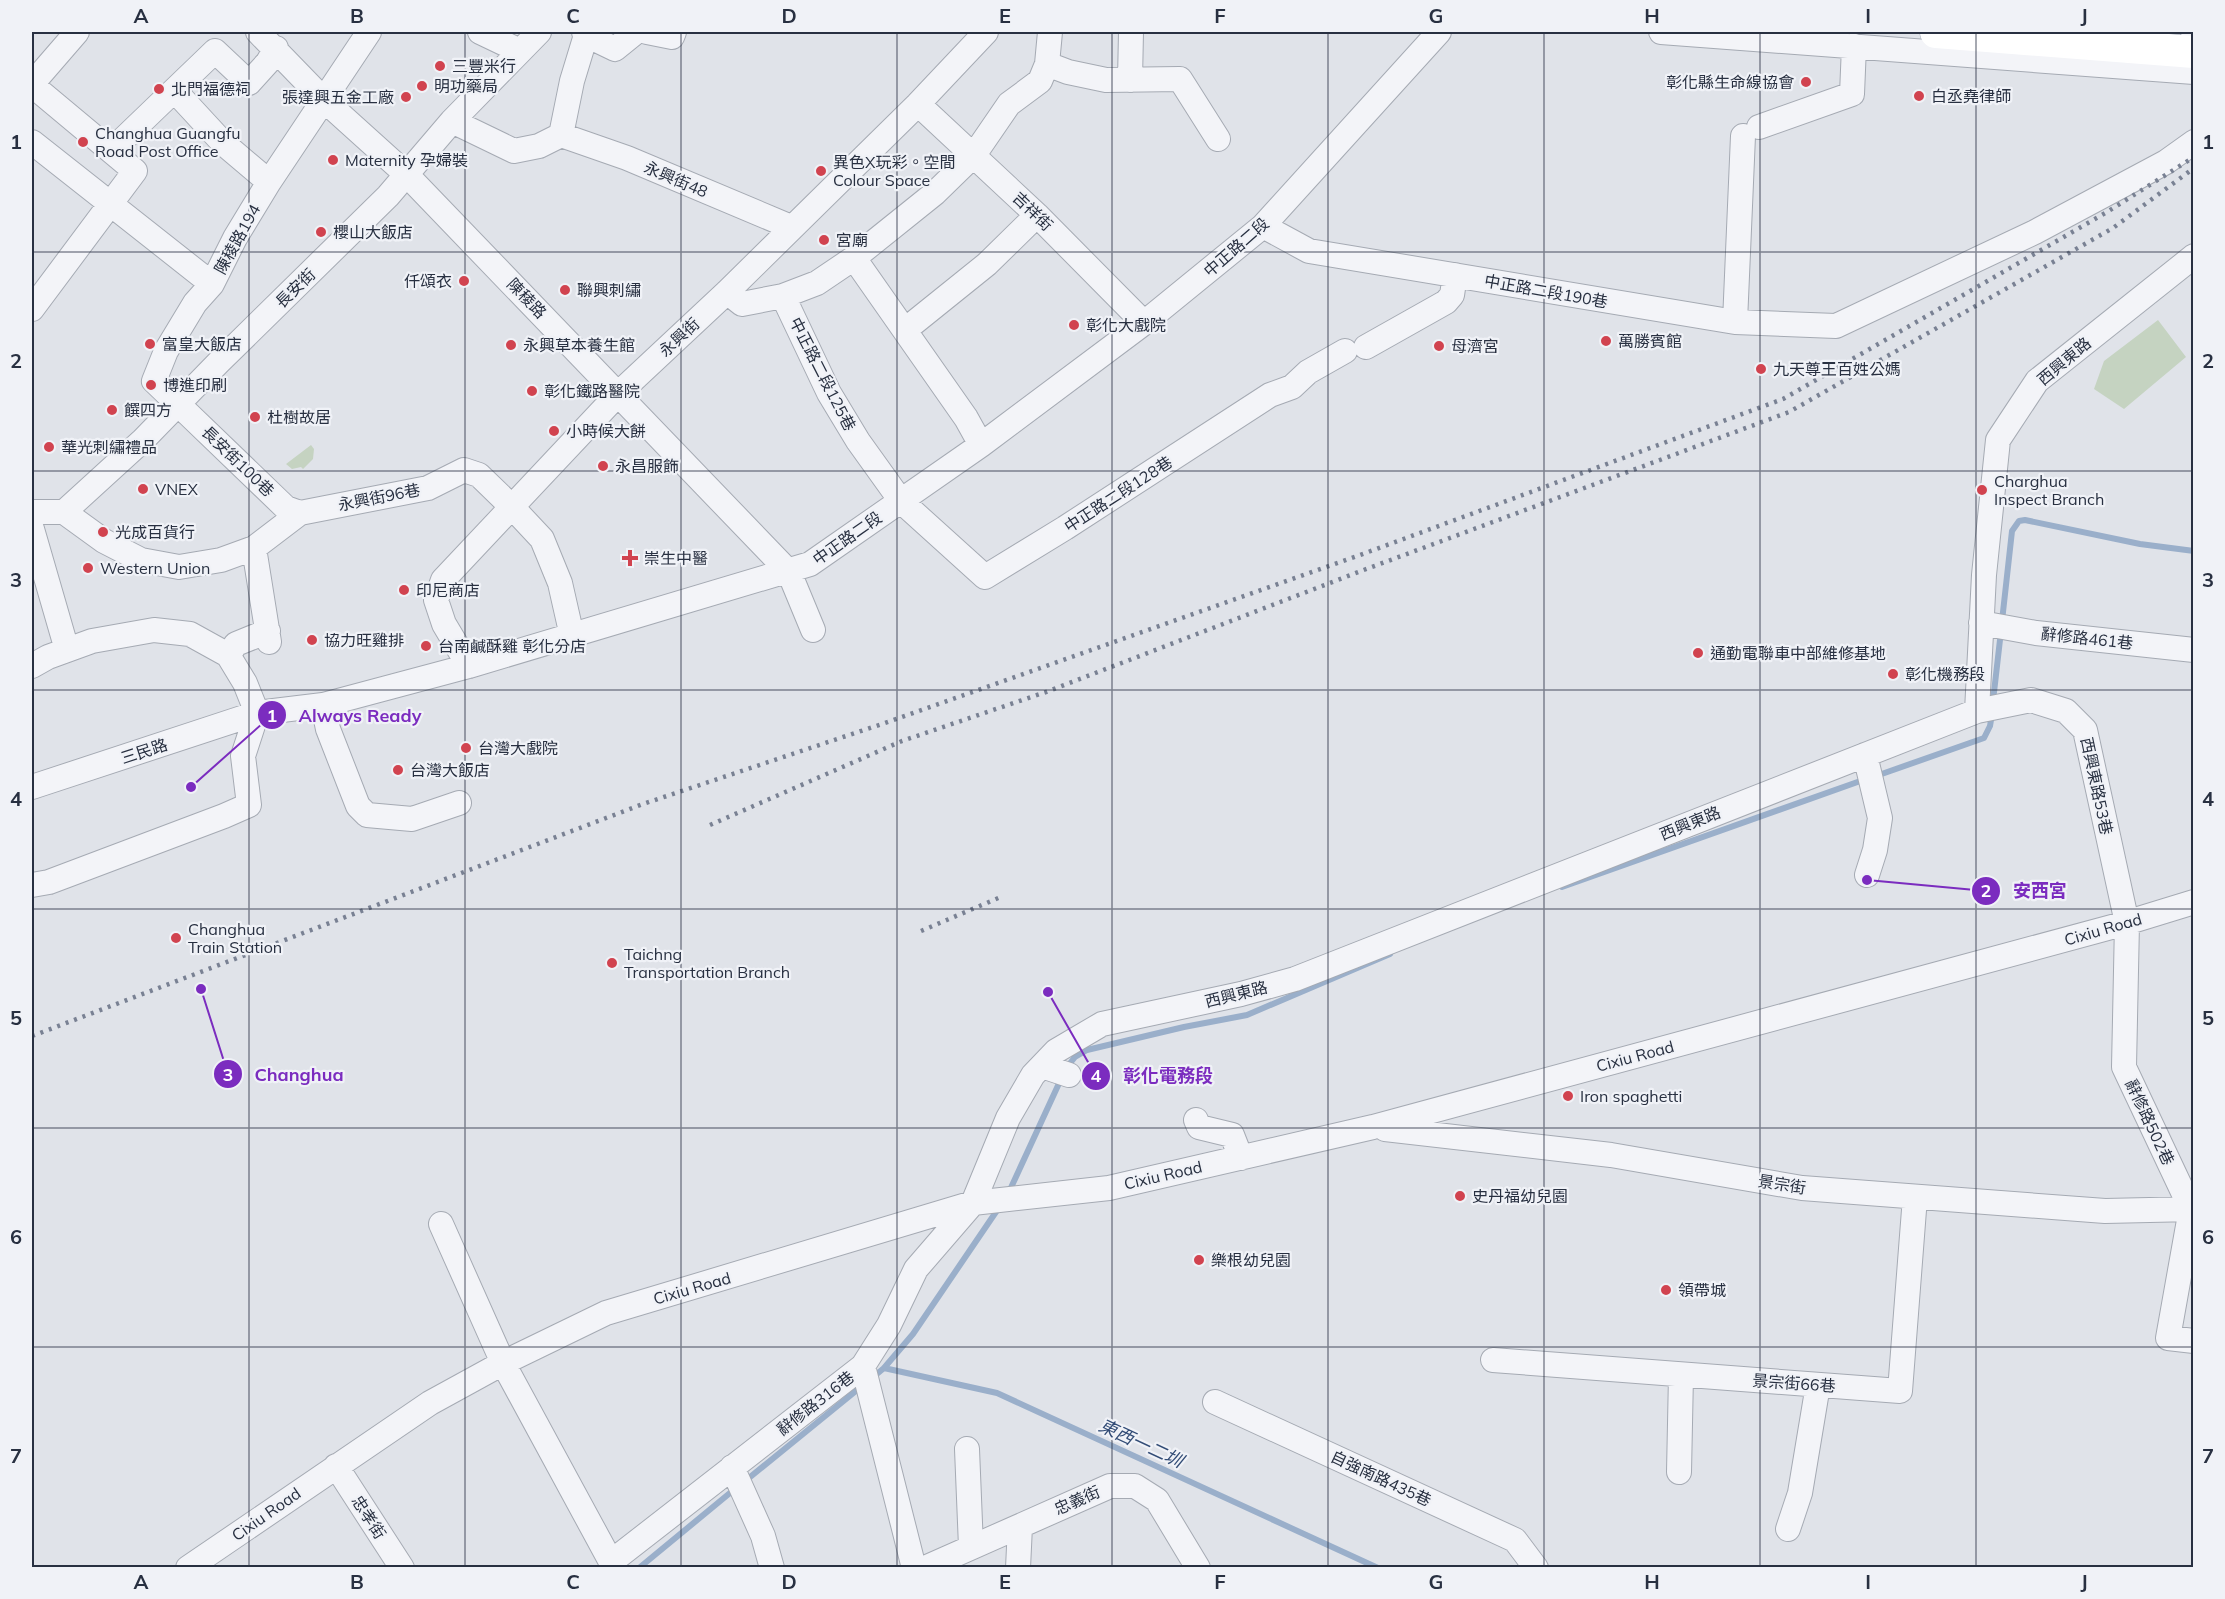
<svg xmlns="http://www.w3.org/2000/svg" width="2225" height="1599" font-family="Mulish,'Noto Sans TC',sans-serif">
<style>
.green{fill:#c5d3c1}
.lines{fill:none;stroke-linecap:round;stroke-linejoin:round}
.stream{stroke:#9aafca;stroke-width:6}
.minor-casing{stroke:#a5aab3;stroke-width:26}
.major-casing{stroke:#9fa7b5;stroke-width:33}
.minor{stroke:#f3f4f8;stroke-width:24}
.major{stroke:#fff;stroke-width:32}
.rail{stroke:#798193;stroke-width:4.5;stroke-dasharray:3 6;stroke-linecap:butt}
.grid{fill:none;stroke:#283041;stroke-width:1.5;stroke-opacity:0.55}
.poi-dot{fill:#d1434f;stroke:#f0f2f7;stroke-width:2}
.labels{text-anchor:middle;dominant-baseline:central;stroke-width:4.5;stroke-linejoin:round;paint-order:stroke}
.poi-label{font-size:16px;fill:#283041;stroke:#f0f2f7;text-anchor:start}
.street-label{font-size:16px;fill:#283041;stroke:#f0f2f7}
.water-label{font-size:18px;font-style:italic;fill:#324c76;stroke:#f0f2f7}
.leader{fill:none;stroke:#7b2cbf;stroke-width:2}
.callout-dot{fill:#7b2cbf;stroke:#f0f2f7;stroke-width:2}
.mark-label{font-size:18px;text-anchor:middle;font-weight:bold;fill:#fff}
.callout-label{font-size:18px;text-anchor:middle;font-weight:bold;fill:#7b2cbf;stroke:#f0f2f7;stroke-width:4.5;stroke-linejoin:round;paint-order:stroke}
.neatline{fill:none;stroke:#283041;stroke-width:2}
.grid-label{font-size:20px;text-anchor:middle;font-weight:bold;fill:#283041}
</style>
<rect width="100%" height="100%" fill="#e0e3e9"/>
<path class="green" d="M 2158,320 L 2186,357 L 2124,409 L 2094,389 L 2104,361 Z
M 311,445 L 314,449 L 313,459 L 303,469 L 301,467 L 292,469 L 286,464 Z"/>
<g class="lines">
<path class="stream" d="M 2002,621 L 2012,531 L 2019,521 L 2025,520 L 2140,544 L 2194,551
M 1993,701 L 2001,631
M 1876,776 L 1984,738 L 1990,726 L 1992,714
M 1562,887 L 1866,779
M 1067,1067 L 1075,1057 L 1087,1050 L 1184,1027 L 1247,1015 L 1390,954
M 1009,1192 L 1061,1079
M 884,1368 L 997,1393 L 1378,1568
M 872,1378 L 884,1368 L 913,1334 L 1000,1206
M 744,1482 L 862,1386
M 639,1568 L 736,1488"/>
<defs>
<path id="minor" d="M 258,32 L 324,100 L 406,174 L 789,572 L 813,630
M 480,32 L 520,51
M 584,32 L 586,35 L 615,49 L 636,32
M 647,32 L 672,37 L 674,32
M 1661,32 L 2194,72
M 2193,32 L 2194,32
M 1047,64 L 1068,72 L 1106,80 L 1180,79 L 1218,139
M 1130,80 L 1131,32
M 32,84 L 77,32
M 32,85 L 135,171 L 32,309
M 175,91 L 223,143 L 269,182
M 918,104 L 1037,215 L 1144,323
M 452,121 L 514,151 L 539,146 L 561,135 L 572,81 L 586,35
M 1759,127 L 1852,94 L 1854,46
M 561,135 L 627,158 L 791,227
M 32,142 L 212,284
M 111,151 L 215,51 L 249,83 L 268,62 L 276,48
M 1263,226 L 1309,251 L 1735,322 L 1836,326 L 2035,232 L 2166,162 L 2194,142
M 727,292 L 742,304 L 783,296 L 829,393 L 858,441 L 901,501 L 985,577 L 1065,528 L 1270,395 L 1292,387 L 1308,372 L 1345,351
M 783,296 L 817,283 L 854,258
M 1735,322 L 1743,136
M 905,330 L 987,264 L 1037,215
M 1366,347 L 1446,302 L 1452,295 L 1455,275
M 981,445 L 966,418 L 854,258 L 935,193 L 974,155 L 1009,104 L 1040,81 L 1047,64 L 1050,32
M 32,512 L 64,512 L 143,440 L 219,362 L 388,196 L 452,121 L 539,32
M 64,512 L 104,541 L 141,560 L 179,567 L 221,560 L 254,548 L 300,513 L 428,488 L 464,470 L 479,475 L 513,508 L 542,539 L 560,583 L 572,636
M 300,513 L 286,508 L 154,381 L 166,351 L 195,303 L 212,284 L 235,238 L 269,182 L 369,32
M 32,529 L 67,650
M 254,548 L 269,642
M 1981,623 L 2036,633 L 2194,650
M 228,655 L 236,644 L 268,631
M 32,666 L 48,657 L 92,641 L 154,630 L 190,634 L 228,655 L 245,683 L 257,713
M 469,666 L 444,624 L 436,600 L 443,580 L 619,393 L 727,292 L 918,104 L 986,32
M 323,705 L 328,729 L 358,806 L 367,815 L 412,819 L 459,803
M 1977,711 L 2031,700 L 2066,711 L 2085,730 L 2127,923 L 2124,1067 L 2191,1209 L 2168,1338 L 2194,1341
M 1865,755 L 1880,818 L 1875,850 L 1867,875
M 32,787 L 257,713 L 323,705 L 469,666 L 810,564 L 981,445 L 1144,323 L 1263,226 L 1439,32
M 32,885 L 49,882 L 224,816 L 249,805 L 243,756 L 257,713
M 1042,1066 L 1069,1075
M 1196,1120 L 1199,1127 L 1232,1135 L 1241,1158
M 1385,1129 L 1611,1155 L 1802,1188 L 2105,1211 L 2194,1209
M 441,1224 L 503,1363 L 611,1562 L 863,1366 L 889,1325 L 916,1269 L 973,1203 L 1008,1118 L 1033,1075 L 1056,1051 L 1102,1024 L 1241,994 L 1295,979 L 1977,711 L 1984,575 L 1998,440 L 2037,381 L 2194,256
M 1493,1360 L 1900,1391 L 1915,1197
M 863,1366 L 914,1568
M 1215,1402 L 1515,1540 L 1536,1568
M 967,1449 L 971,1547
M 336,1466 L 402,1568
M 732,1467 L 763,1536 L 772,1568
M 1679,1472 L 1681,1375
M 1788,1529 L 1800,1493 L 1818,1385
M 188,1568 L 430,1403 L 503,1363 L 606,1313 L 973,1203 L 1109,1188 L 1373,1127 L 2119,925 L 2194,902
M 925,1568 L 1110,1486 L 1135,1486 L 1157,1500 L 1198,1568
M 1018,1568 L 1020,1526"/>
<path id="major" d="M 1936,32 L 2194,52"/>
</defs>
<use href="#minor" class="minor-casing"/>
<use href="#major" class="major-casing"/>
<use href="#minor" class="minor"/>
<use href="#major" class="major"/>
<path class="rail" d="M 710,825 L 902,741 L 1046,692 L 1361,571 L 1789,412 L 2113,228 L 2194,168
M 921,931 L 1003,896
M 32,1036 L 643,804 L 882,724 L 1360,555 L 1783,399 L 2107,212 L 2194,157"/>
</g>
<path class="grid" d="M 249,32 L 249,1568M 465,32 L 465,1568M 681,32 L 681,1568M 897,32 L 897,1568M 1112,32 L 1112,1568M 1328,32 L 1328,1568M 1544,32 L 1544,1568M 1760,32 L 1760,1568M 1976,32 L 1976,1568M 32,252 L 2194,252M 32,471 L 2194,471M 32,690 L 2194,690M 32,909 L 2194,909M 32,1128 L 2194,1128M 32,1347 L 2194,1347"/>
<g class="poi-dot">
<circle cx="440" cy="66" r="6"/>
<circle cx="1806" cy="82" r="6"/>
<circle cx="422" cy="86" r="6"/>
<circle cx="159" cy="89" r="6"/>
<circle cx="1919" cy="96" r="6"/>
<circle cx="406" cy="97" r="6"/>
<circle cx="83" cy="142" r="6"/>
<circle cx="333" cy="160" r="6"/>
<circle cx="821" cy="171" r="6"/>
<circle cx="321" cy="232" r="6"/>
<circle cx="824" cy="240" r="6"/>
<circle cx="464" cy="281" r="6"/>
<circle cx="565" cy="290" r="6"/>
<circle cx="1074" cy="325" r="6"/>
<circle cx="1606" cy="341" r="6"/>
<circle cx="150" cy="344" r="6"/>
<circle cx="511" cy="345" r="6"/>
<circle cx="1439" cy="346" r="6"/>
<circle cx="1761" cy="369" r="6"/>
<circle cx="151" cy="385" r="6"/>
<circle cx="532" cy="391" r="6"/>
<circle cx="112" cy="410" r="6"/>
<circle cx="255" cy="417" r="6"/>
<circle cx="554" cy="431" r="6"/>
<circle cx="49" cy="447" r="6"/>
<circle cx="603" cy="466" r="6"/>
<circle cx="143" cy="489" r="6"/>
<circle cx="1982" cy="490" r="6"/>
<circle cx="103" cy="532" r="6"/>
<path d="M627 549h6v6h6v6h-6v6h-6v-6h-6v-6h6z"/>
<circle cx="88" cy="568" r="6"/>
<circle cx="404" cy="590" r="6"/>
<circle cx="312" cy="640" r="6"/>
<circle cx="426" cy="646" r="6"/>
<circle cx="1698" cy="653" r="6"/>
<circle cx="1893" cy="674" r="6"/>
<circle cx="466" cy="748" r="6"/>
<circle cx="398" cy="770" r="6"/>
<circle cx="176" cy="938" r="6"/>
<circle cx="612" cy="963" r="6"/>
<circle cx="1568" cy="1096" r="6"/>
<circle cx="1460" cy="1196" r="6"/>
<circle cx="1199" cy="1260" r="6"/>
<circle cx="1666" cy="1290" r="6"/>
</g>
<g class="labels">
<g class="poi-label">
<text x="452" y="66">三豐米行</text>
<text x="1794" y="82" text-anchor="end">彰化縣生命線協會</text>
<text x="434" y="86">明功藥局</text>
<text x="171" y="89">北門福德祠</text>
<text x="1931" y="96">白丞堯律師</text>
<text x="394" y="97" text-anchor="end">張達興五金工廠</text>
<text x="95" y="133">Changhua Guangfu<tspan x="95" dy="18">Road Post Office</tspan></text>
<text x="345" y="160">Maternity 孕婦裝</text>
<text x="833" y="162">異色X玩彩。空間<tspan x="833" dy="18">Colour Space</tspan></text>
<text x="333" y="232">櫻山大飯店</text>
<text x="836" y="240">宮廟</text>
<text x="452" y="281" text-anchor="end">仟頌衣</text>
<text x="577" y="290">聯興刺繡</text>
<text x="1086" y="325">彰化大戲院</text>
<text x="1618" y="341">萬勝賓館</text>
<text x="162" y="344">富皇大飯店</text>
<text x="523" y="345">永興草本養生館</text>
<text x="1451" y="346">母濟宮</text>
<text x="1773" y="369">九天尊王百姓公媽</text>
<text x="163" y="385">博進印刷</text>
<text x="544" y="391">彰化鐵路醫院</text>
<text x="124" y="410">饌四方</text>
<text x="267" y="417">杜樹故居</text>
<text x="566" y="431">小時候大餅</text>
<text x="61" y="447">華光刺繡禮品</text>
<text x="615" y="466">永昌服飾</text>
<text x="1994" y="481">Charghua<tspan x="1994" dy="18">Inspect Branch</tspan></text>
<text x="155" y="489">VNEX</text>
<text x="115" y="532">光成百貨行</text>
<text x="644" y="558">崇生中醫</text>
<text x="100" y="568">Western Union</text>
<text x="416" y="590">印尼商店</text>
<text x="324" y="640">協力旺雞排</text>
<text x="438" y="646">台南鹹酥雞 彰化分店</text>
<text x="1710" y="653">通勤電聯車中部維修基地</text>
<text x="1905" y="674">彰化機務段</text>
<text x="478" y="748">台灣大戲院</text>
<text x="410" y="770">台灣大飯店</text>
<text x="188" y="929">Changhua<tspan x="188" dy="18">Train Station</tspan></text>
<text x="624" y="954">Taichng<tspan x="624" dy="18">Transportation Branch</tspan></text>
<text x="1580" y="1096">Iron spaghetti</text>
<text x="1472" y="1196">史丹福幼兒園</text>
<text x="1211" y="1260">樂根幼兒園</text>
<text x="1678" y="1290">領帶城</text>
</g>
<g class="street-label">
<text transform="translate(676 179) rotate(23)">永興街48</text>
<text transform="translate(1033 211) rotate(44)">吉祥街</text>
<text transform="translate(237 239) rotate(-61)">陳稜路194</text>
<text transform="translate(1236 247) rotate(-41)">中正路二段</text>
<text transform="translate(295 288) rotate(-44)">長安街</text>
<text transform="translate(1546 291) rotate(10)">中正路二段190巷</text>
<text transform="translate(527 298) rotate(46)">陳稜路</text>
<text transform="translate(679 337) rotate(-43)">永興街</text>
<text transform="translate(2064 361) rotate(-40)">西興東路</text>
<text transform="translate(823 374) rotate(63)">中正路二段125巷</text>
<text transform="translate(238 461) rotate(44)">長安街100巷</text>
<text transform="translate(1118 494) rotate(-33)">中正路二段128巷</text>
<text transform="translate(379 497) rotate(-11)">永興街96巷</text>
<text transform="translate(847 538) rotate(-35)">中正路二段</text>
<text transform="translate(2087 638) rotate(6)">辭修路461巷</text>
<text transform="translate(144 751) rotate(-18)">三民路</text>
<text transform="translate(2097 786) rotate(78)">西興東路53巷</text>
<text transform="translate(1690 823) rotate(-22)">西興東路</text>
<text transform="translate(2103 929) rotate(-16)">Cixiu Road</text>
<text transform="translate(1236 994) rotate(-14)">西興東路</text>
<text transform="translate(1635 1056) rotate(-15)">Cixiu Road</text>
<text transform="translate(2150 1122) rotate(65)">辭修路502巷</text>
<text transform="translate(1163 1175) rotate(-13)">Cixiu Road</text>
<text transform="translate(1782 1184) rotate(9)">景宗街</text>
<text transform="translate(692 1288) rotate(-16)">Cixiu Road</text>
<text transform="translate(1794 1383) rotate(4)">景宗街66巷</text>
<text transform="translate(815 1403) rotate(-38)">辭修路316巷</text>
<text transform="translate(1381 1478) rotate(25)">自強南路435巷</text>
<text transform="translate(1077 1500) rotate(-24)">忠義街</text>
<text transform="translate(266 1514) rotate(-35)">Cixiu Road</text>
<text transform="translate(369 1517) rotate(57)">忠孝街</text>
</g>
<g class="water-label">
<text transform="translate(1141 1443) rotate(25)">東西一二圳</text>
</g>
</g>
<path class="leader" d="M191 787L272 715M1867 880L1986 891M201 989L228 1074M1048 992L1096 1076"/>
<g class="callout-dot">
<circle cx="191" cy="787" r="6"/>
<circle cx="1867" cy="880" r="6"/>
<circle cx="201" cy="989" r="6"/>
<circle cx="1048" cy="992" r="6"/>
<circle cx="272" cy="715" r="15"/>
<circle cx="1986" cy="891" r="15"/>
<circle cx="228" cy="1074" r="15"/>
<circle cx="1096" cy="1076" r="15"/>
</g>
<g class="mark-label">
<text x="272" y="722">1</text>
<text x="1986" y="897">2</text>
<text x="228" y="1081">3</text>
<text x="1096" y="1082">4</text>
</g>
<g class="callout-label">
<text x="360" y="722">Always Ready</text>
<text x="2040" y="897">安西宮</text>
<text x="299" y="1081">Changhua</text>
<text x="1168" y="1082">彰化電務段</text>
</g>
<rect width="2225" height="1599" fill="none" stroke="#f0f2f7" stroke-width="66"/>
<rect x="33" y="33" width="2159" height="1533" class="neatline"/>
<g class="grid-label">
<text x="141" y="23">A</text>
<text x="357" y="23">B</text>
<text x="573" y="23">C</text>
<text x="789" y="23">D</text>
<text x="1005" y="23">E</text>
<text x="1220" y="23">F</text>
<text x="1436" y="23">G</text>
<text x="1652" y="23">H</text>
<text x="1868" y="23">I</text>
<text x="2084" y="23">J</text>
<text x="16" y="149">1</text>
<text x="2208" y="149">1</text>
<text x="16" y="368">2</text>
<text x="2208" y="368">2</text>
<text x="16" y="587">3</text>
<text x="2208" y="587">3</text>
<text x="16" y="806">4</text>
<text x="2208" y="806">4</text>
<text x="16" y="1025">5</text>
<text x="2208" y="1025">5</text>
<text x="16" y="1244">6</text>
<text x="2208" y="1244">6</text>
<text x="16" y="1463">7</text>
<text x="2208" y="1463">7</text>
<text x="141" y="1589">A</text>
<text x="357" y="1589">B</text>
<text x="573" y="1589">C</text>
<text x="789" y="1589">D</text>
<text x="1005" y="1589">E</text>
<text x="1220" y="1589">F</text>
<text x="1436" y="1589">G</text>
<text x="1652" y="1589">H</text>
<text x="1868" y="1589">I</text>
<text x="2084" y="1589">J</text>
</g>
</svg>
